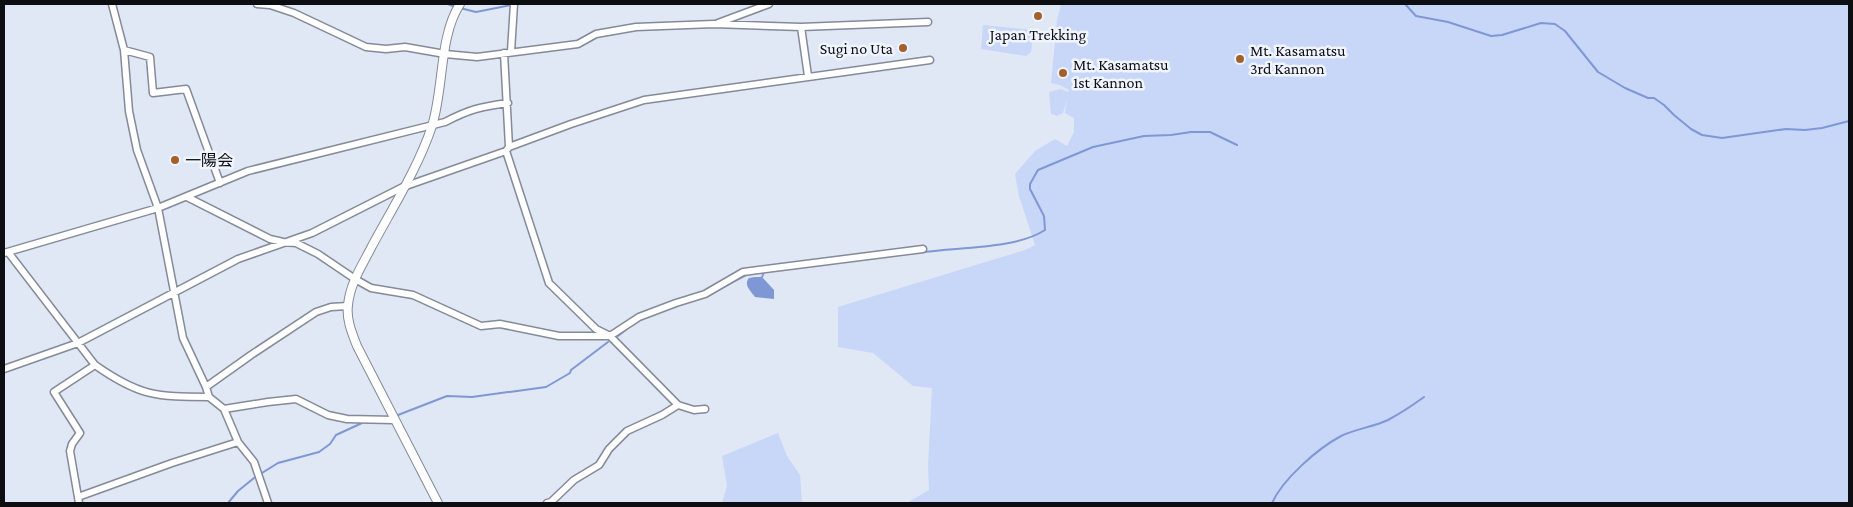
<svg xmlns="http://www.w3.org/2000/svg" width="1853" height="507" font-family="'Crimson Pro','Noto Sans JP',serif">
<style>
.green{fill:#c8d7f8}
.water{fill:#7f97d4}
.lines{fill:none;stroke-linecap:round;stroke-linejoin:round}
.stream{stroke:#7f97d4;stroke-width:2}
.minor-casing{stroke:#848a97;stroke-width:9}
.tertiary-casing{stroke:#848a97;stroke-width:10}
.minor{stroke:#fff;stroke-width:6}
.tertiary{stroke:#fff;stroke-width:8}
.poi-dot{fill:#a2612c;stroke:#f0f4fc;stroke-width:2}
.labels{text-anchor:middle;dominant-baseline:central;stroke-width:5;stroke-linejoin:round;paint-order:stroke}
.poi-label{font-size:16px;fill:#0c0e12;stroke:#f0f4fc;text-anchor:start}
</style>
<rect width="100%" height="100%" fill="#e0e7f5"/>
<path class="green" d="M 1061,4 L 1849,4 L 1849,503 L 907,503 L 929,490 L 928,466 L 932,388 L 913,386 L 873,353 L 838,347 L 838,307 L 1025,250 L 1035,245 L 1019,196 L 1015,174 L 1035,151 L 1055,139 L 1067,146 L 1074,132 L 1074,118 L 1065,113 L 1067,100 L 1063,113 L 1057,116 L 1051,114 L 1049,92 L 1061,89 L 1068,92 L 1069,90 L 1060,85 L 1051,83 L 1057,20 Z
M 983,25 L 1034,30 L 1031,52 L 1026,56 L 981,49 Z
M 778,433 L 787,456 L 800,475 L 802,503 L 722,503 L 727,486 L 722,456 Z"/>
<path class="water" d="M 755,277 L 762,277 L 774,290 L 774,299 L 755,297 C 751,291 743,285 749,278 Z"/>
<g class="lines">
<path class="stream" d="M 448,4 L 455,7
M 1405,4 L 1416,16 L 1448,22 L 1491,36 L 1502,35 L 1541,23 L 1555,24 L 1565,31 L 1598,72 L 1625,88 L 1648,98 L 1654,98 L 1664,105 L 1674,115 L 1691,129 L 1702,135 L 1722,138 L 1786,129 L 1805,130 L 1822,128 L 1849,121
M 460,8 L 476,12 L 511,5
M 924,252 C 959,247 1016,249 1045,230 L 1044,216 L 1030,189 L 1030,184 L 1038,170 L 1093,147 L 1144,136 L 1171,135 L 1191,132 L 1210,132 L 1237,145
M 762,277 L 764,272
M 719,289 L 748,274
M 618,336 L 628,328
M 398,415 L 447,396 L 472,397 L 546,387 L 570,373 L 571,370 L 608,342
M 228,503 L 238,491 L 254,478 L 278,463 L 319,452 L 330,444 L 336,435 L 362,423
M 1272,503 C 1283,479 1317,449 1341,436 C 1355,429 1373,427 1388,420 C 1401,413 1413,405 1424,397"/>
<defs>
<path id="minor" d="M 112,4 L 124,50 L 129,111 L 137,150 L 158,208 L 183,338 L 206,387 L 209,397 L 224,409 L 238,442 L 254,462 L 268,503
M 257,4 L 270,5 L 294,13 L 366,47 L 386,49 L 405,47 L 445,54 L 477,57 L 578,44 L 596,34 L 636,27 L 714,24 L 801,27 L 928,22
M 718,23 L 769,4
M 801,27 L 808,76
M 124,50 L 150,57 L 153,93 L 186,89 L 220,183
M 511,51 L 514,4
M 504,53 L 509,147
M 506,151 L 549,283 L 596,329 L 610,336 L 678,405 L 694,410 L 705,409
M 187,197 L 270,239 L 283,242 L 296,243 L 318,254 L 355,279 L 371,288 L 413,295 L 481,326 L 500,324 L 559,336 L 610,336 L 639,317 L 676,303 L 705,294 L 743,272 L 923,249
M 8,252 L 95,365 C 139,396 156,397 209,397
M 4,253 L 158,208 L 248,171 L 445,122 C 470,109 480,107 508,103
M 4,369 L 78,343 L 238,259 L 312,233 L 403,187 L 506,151 L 509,147 L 571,124 L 644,100 L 930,60
M 206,387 L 251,355 L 316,312 L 331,307 L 348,306
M 224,409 L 268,402 L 296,399 L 328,415 L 347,419 L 394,420
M 78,497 L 172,463 L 238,442
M 79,503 L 70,451 L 72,444 L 80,433 L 54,392 L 95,365
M 547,503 L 551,502 L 574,480 L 599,465 L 609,449 L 627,431 L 662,415 L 678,405"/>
<path id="tertiary" d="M 438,503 L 357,346 C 352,333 346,319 348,305 C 350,283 363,264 372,246 C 393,207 418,168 432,126 C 444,88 439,36 460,4"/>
</defs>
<use href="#minor" class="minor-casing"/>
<use href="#tertiary" class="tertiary-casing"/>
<use href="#minor" class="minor"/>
<use href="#tertiary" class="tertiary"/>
</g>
<g class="poi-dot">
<circle cx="1038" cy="16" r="5"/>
<circle cx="903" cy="48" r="5"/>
<circle cx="1240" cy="59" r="5"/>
<circle cx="1063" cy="73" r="5"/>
<circle cx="175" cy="160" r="5"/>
</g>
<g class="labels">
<g class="poi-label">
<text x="1038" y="34" text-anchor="middle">Japan Trekking</text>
<text x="893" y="48" text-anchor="end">Sugi no Uta</text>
<text x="1250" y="50">Mt. Kasamatsu<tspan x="1250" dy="18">3rd Kannon</tspan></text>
<text x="1073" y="64">Mt. Kasamatsu<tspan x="1073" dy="18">1st Kannon</tspan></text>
<text x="185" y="160">一陽会</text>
</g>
</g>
<rect width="1853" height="507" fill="none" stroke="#0c0e12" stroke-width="10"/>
</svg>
